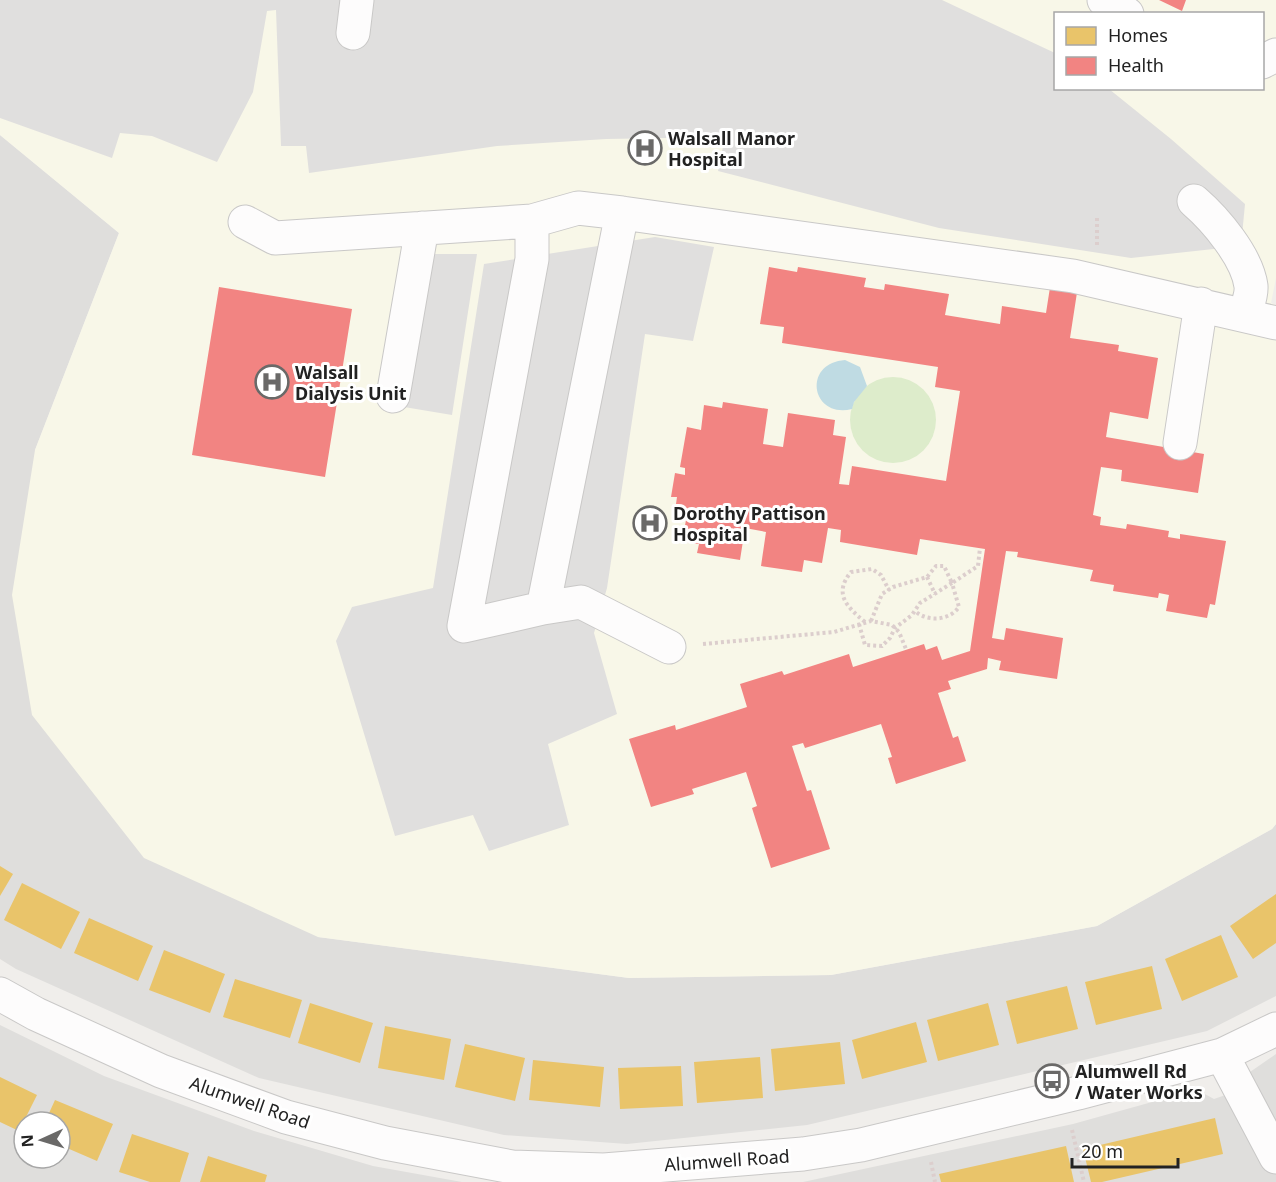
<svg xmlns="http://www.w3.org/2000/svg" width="1276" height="1182" font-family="'Noto Sans',sans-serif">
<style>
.residential{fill:#dfdedc;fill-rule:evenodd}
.education{fill:#f8f7e8;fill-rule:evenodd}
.grass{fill:#ddeccb}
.parking{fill:#e0dfde}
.water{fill:#bfdbe3}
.homes{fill:#e9c46a}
.health{fill:#f28482}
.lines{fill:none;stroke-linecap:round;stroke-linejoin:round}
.minor-casing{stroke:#c9c8c7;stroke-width:35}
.path{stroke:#dccecd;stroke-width:4;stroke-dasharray:3 3;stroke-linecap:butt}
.minor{stroke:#fdfcfc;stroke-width:33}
.labels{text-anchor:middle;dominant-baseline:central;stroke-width:6;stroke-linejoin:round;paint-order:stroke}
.poi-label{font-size:18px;font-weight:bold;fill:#222;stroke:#fff;text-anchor:start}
.street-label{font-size:18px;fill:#222;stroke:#fff}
</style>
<rect width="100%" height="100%" fill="#f0eeeb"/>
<path class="residential" d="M 0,135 L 119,233 L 35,450 L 318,937 L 629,978 L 831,975 L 1097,926 L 1272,829 L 1276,824 L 1276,996 L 1207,1031 L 807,1125 L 627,1144 L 504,1135 L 259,1078 L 16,969 L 0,959 Z
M 0,1025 L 104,1076 L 254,1131 L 373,1166 L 462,1182 L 0,1182 ZM 24,1122 L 60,1122 L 60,1158 L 24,1158 Z
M 1276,1054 L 1276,1182 L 803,1182 L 1073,1124 L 1188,1092 L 1201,1092 L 1214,1099 L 1257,1084 L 1250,1072 Z"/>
<path class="education" d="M 0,0 L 1276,0 L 1276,278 L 1271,303 L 1276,305 L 1276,824 L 1272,829 L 1097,926 L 831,975 L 629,978 L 318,937 L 144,858 L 32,715 L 12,595 L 35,450 L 119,233 L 0,135 ZM 1056,14 L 1262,14 L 1262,88 L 1056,88 Z"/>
<path class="grass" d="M850 420a43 43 0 1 1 86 0a43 43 0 1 1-86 0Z"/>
<path class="parking" d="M 0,0 L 942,0 L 1055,53 L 1056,88 L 1109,89 L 1171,139 L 1245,204 L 1241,246 L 1131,258 L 939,228 L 718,171 L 725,137 L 606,139 L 497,146 L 309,173 L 306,146 L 281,146 L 276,10 L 267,11 L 253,92 L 217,162 L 152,136 L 120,133 L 112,158 L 0,118 Z
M 655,237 L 714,247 L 693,341 L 645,334 L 607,588 L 594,633 L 617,714 L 548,744 L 569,825 L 489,851 L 473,815 L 395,836 L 336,641 L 352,607 L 433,588 L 484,264 Z
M 403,254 L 477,254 L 452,415 L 380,403 Z"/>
<path class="water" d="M 845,360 L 860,367 L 867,386 L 854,402 L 852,409 C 811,419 802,363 845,360 Z"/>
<path class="homes" d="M 0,866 L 13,874 L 0,896 Z
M 22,883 L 80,912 L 61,949 L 4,920 Z
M 1276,894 L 1276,943 L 1253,959 L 1230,926 Z
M 89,918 L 153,946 L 138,981 L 74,953 Z
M 1221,935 L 1238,977 L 1182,1001 L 1165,959 Z
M 164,950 L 225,974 L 210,1013 L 149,990 Z
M 1152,966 L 1162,1009 L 1096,1025 L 1085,982 Z
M 235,979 L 302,1000 L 290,1038 L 223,1017 Z
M 1067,986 L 1078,1029 L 1017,1044 L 1006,1001 Z
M 310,1003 L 373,1023 L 360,1063 L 298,1043 Z
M 988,1003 L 999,1045 L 938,1061 L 927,1020 Z
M 916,1022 L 927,1062 L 862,1079 L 852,1040 Z
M 385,1026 L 451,1039 L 444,1080 L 378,1068 Z
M 840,1042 L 845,1084 L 775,1091 L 771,1049 Z
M 465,1044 L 525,1058 L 515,1101 L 455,1087 Z
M 760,1057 L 763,1098 L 697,1103 L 694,1062 Z
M 533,1060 L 604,1067 L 600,1107 L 529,1100 Z
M 681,1066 L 683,1106 L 620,1109 L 618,1068 Z
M 0,1077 L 37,1095 L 19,1131 L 0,1122 Z
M 55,1100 L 113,1124 L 97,1161 L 60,1145 L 60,1122 L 45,1122 Z
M 1215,1118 L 1223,1154 L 1102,1182 L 1091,1182 L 1083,1149 Z
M 132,1134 L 189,1153 L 180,1182 L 150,1182 L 119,1172 Z
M 1066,1146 L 1074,1182 L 941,1182 L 939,1174 Z
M 208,1156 L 267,1175 L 265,1182 L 200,1182 Z"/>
<path class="health" d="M 1159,0 L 1186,0 L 1182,11 Z
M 769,267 L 797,272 L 798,267 L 866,278 L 864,287 L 884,290 L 885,284 L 949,294 L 945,315 L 1000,324 L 1002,306 L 1046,313 L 1051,281 L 1078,286 L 1070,338 L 1119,345 L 1118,351 L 1158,358 L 1148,419 L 1110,412 L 1106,437 L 1204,454 L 1198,493 L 1121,481 L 1122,470 L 1101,467 L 1093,515 L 1101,517 L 1100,525 L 1126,529 L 1127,524 L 1169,531 L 1168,537 L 1180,539 L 1180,534 L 1226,541 L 1215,605 L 1210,604 L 1207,618 L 1166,611 L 1169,595 L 1159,593 L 1158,598 L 1113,591 L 1114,585 L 1090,581 L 1093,570 L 1017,557 L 1018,552 L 1006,551 L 992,638 L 1004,640 L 1006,628 L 1063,638 L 1057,679 L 999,670 L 1001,661 L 988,658 L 987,669 L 948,681 L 951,689 L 938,693 L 953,738 L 958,736 L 966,761 L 896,784 L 888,758 L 892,757 L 881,724 L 805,748 L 803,743 L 792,746 L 807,791 L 811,790 L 830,849 L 771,868 L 752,808 L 757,806 L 746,772 L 692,789 L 694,794 L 651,807 L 629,739 L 675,725 L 676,730 L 747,707 L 740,684 L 782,671 L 784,675 L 849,654 L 853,667 L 924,644 L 926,650 L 937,646 L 942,660 L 970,651 L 985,549 L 920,539 L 917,555 L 840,542 L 841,530 L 828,528 L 822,563 L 804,560 L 802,572 L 761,566 L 766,532 L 745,528 L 740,560 L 697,553 L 699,544 L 682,542 L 686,520 L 674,518 L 677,497 L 671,497 L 675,473 L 685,475 L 685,468 L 680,467 L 687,427 L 701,430 L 704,405 L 722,408 L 723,402 L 768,409 L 763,444 L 783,447 L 788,413 L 835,420 L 833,435 L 846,437 L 839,484 L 849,485 L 852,466 L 946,481 L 960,391 L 935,387 L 938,367 L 782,343 L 784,327 L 760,324 Z
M 219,287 L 352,309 L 325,477 L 192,455 Z"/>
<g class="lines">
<defs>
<path id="minor" d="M 1104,0 L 1127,14
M 353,33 L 357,0
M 1262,62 L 1276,55
M 1194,201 C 1216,220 1247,257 1251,286 C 1252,295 1247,306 1245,314
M 532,221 L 532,259 L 464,626 L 543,608 L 622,213
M 245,222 L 275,238 L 532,221 L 578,208 L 622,213 L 1073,276 L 1276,323
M 393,396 L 422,228
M 1180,443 L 1201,304
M 543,608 L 581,602 L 669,647
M 0,994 L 36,1014 L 161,1071 L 286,1117 L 385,1143 L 512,1167 L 604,1170 L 803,1154 L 861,1145 L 1078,1093 L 1222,1055 L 1276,1029
M 1222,1055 L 1276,1157"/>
</defs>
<use href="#minor" class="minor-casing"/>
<path class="path" d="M 1097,218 L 1097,248
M 927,577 L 935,594
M 871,621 L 882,594 L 893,587 L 927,577 L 936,566 L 944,566 L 952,583 L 978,566 L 980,548
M 865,622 C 847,607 833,594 851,572 L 872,569 L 881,575 L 889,590
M 859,624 L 865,645 L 882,646 L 890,638 L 895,628 L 912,615 L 920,603 L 952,583 L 959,607 C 949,621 927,622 915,611
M 703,644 L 834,632 L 871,621 L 892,625 L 899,632 L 906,649
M 1072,1130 L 1084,1182
M 931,1162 L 935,1182"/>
<use href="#minor" class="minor"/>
</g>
<defs>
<symbol id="hospital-ring" viewBox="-11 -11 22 22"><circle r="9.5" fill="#fff" stroke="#6a6968" stroke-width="1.5"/><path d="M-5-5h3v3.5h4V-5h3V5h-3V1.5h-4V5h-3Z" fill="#6a6968"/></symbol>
<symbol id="bus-ring" viewBox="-11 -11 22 22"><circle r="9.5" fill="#fff" stroke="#6a6968" stroke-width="1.5"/><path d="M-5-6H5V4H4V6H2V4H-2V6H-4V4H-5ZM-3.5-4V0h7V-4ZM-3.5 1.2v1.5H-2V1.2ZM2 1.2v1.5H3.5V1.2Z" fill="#6a6968"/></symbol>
</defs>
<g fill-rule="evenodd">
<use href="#hospital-ring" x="626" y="129" width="38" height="38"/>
<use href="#hospital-ring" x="253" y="363" width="38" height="38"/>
<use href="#hospital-ring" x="631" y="504" width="38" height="38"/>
<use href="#bus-ring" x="1033" y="1062" width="38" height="38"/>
</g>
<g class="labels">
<g class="poi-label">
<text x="668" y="138">Walsall Manor<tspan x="668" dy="21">Hospital</tspan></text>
<text x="295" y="372">Walsall<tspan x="295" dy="21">Dialysis Unit</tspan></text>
<text x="673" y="513">Dorothy Pattison<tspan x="673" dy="21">Hospital</tspan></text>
<text x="1075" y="1071">Alumwell Rd<tspan x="1075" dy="21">/ Water Works</tspan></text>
</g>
<g class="street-label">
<text transform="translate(250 1102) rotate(19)">Alumwell Road</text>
<text transform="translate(727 1160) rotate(-4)">Alumwell Road</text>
</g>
</g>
<rect x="1054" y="12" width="210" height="78" fill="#ffffff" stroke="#a7a7a7" stroke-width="1.5"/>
<rect x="1066" y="27" width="30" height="18" fill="#e9c46a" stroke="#a7a7a7" stroke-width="1.5"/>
<text x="1108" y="42" font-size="18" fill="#222222">Homes</text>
<rect x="1066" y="57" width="30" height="18" fill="#f28482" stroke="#a7a7a7" stroke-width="1.5"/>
<text x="1108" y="72" font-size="18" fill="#222222">Health</text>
<g transform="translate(42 1140) rotate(266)"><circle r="28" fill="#ffffff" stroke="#a7a7a7" stroke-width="1.5"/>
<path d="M0-4.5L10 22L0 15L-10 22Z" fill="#6a6968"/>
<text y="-9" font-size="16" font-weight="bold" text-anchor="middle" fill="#222222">N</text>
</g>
<path d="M1072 1158v9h106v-9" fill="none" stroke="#222222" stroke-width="3"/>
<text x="1081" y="1158" font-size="18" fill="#222222" stroke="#ffffff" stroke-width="4.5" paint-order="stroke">20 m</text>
</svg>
